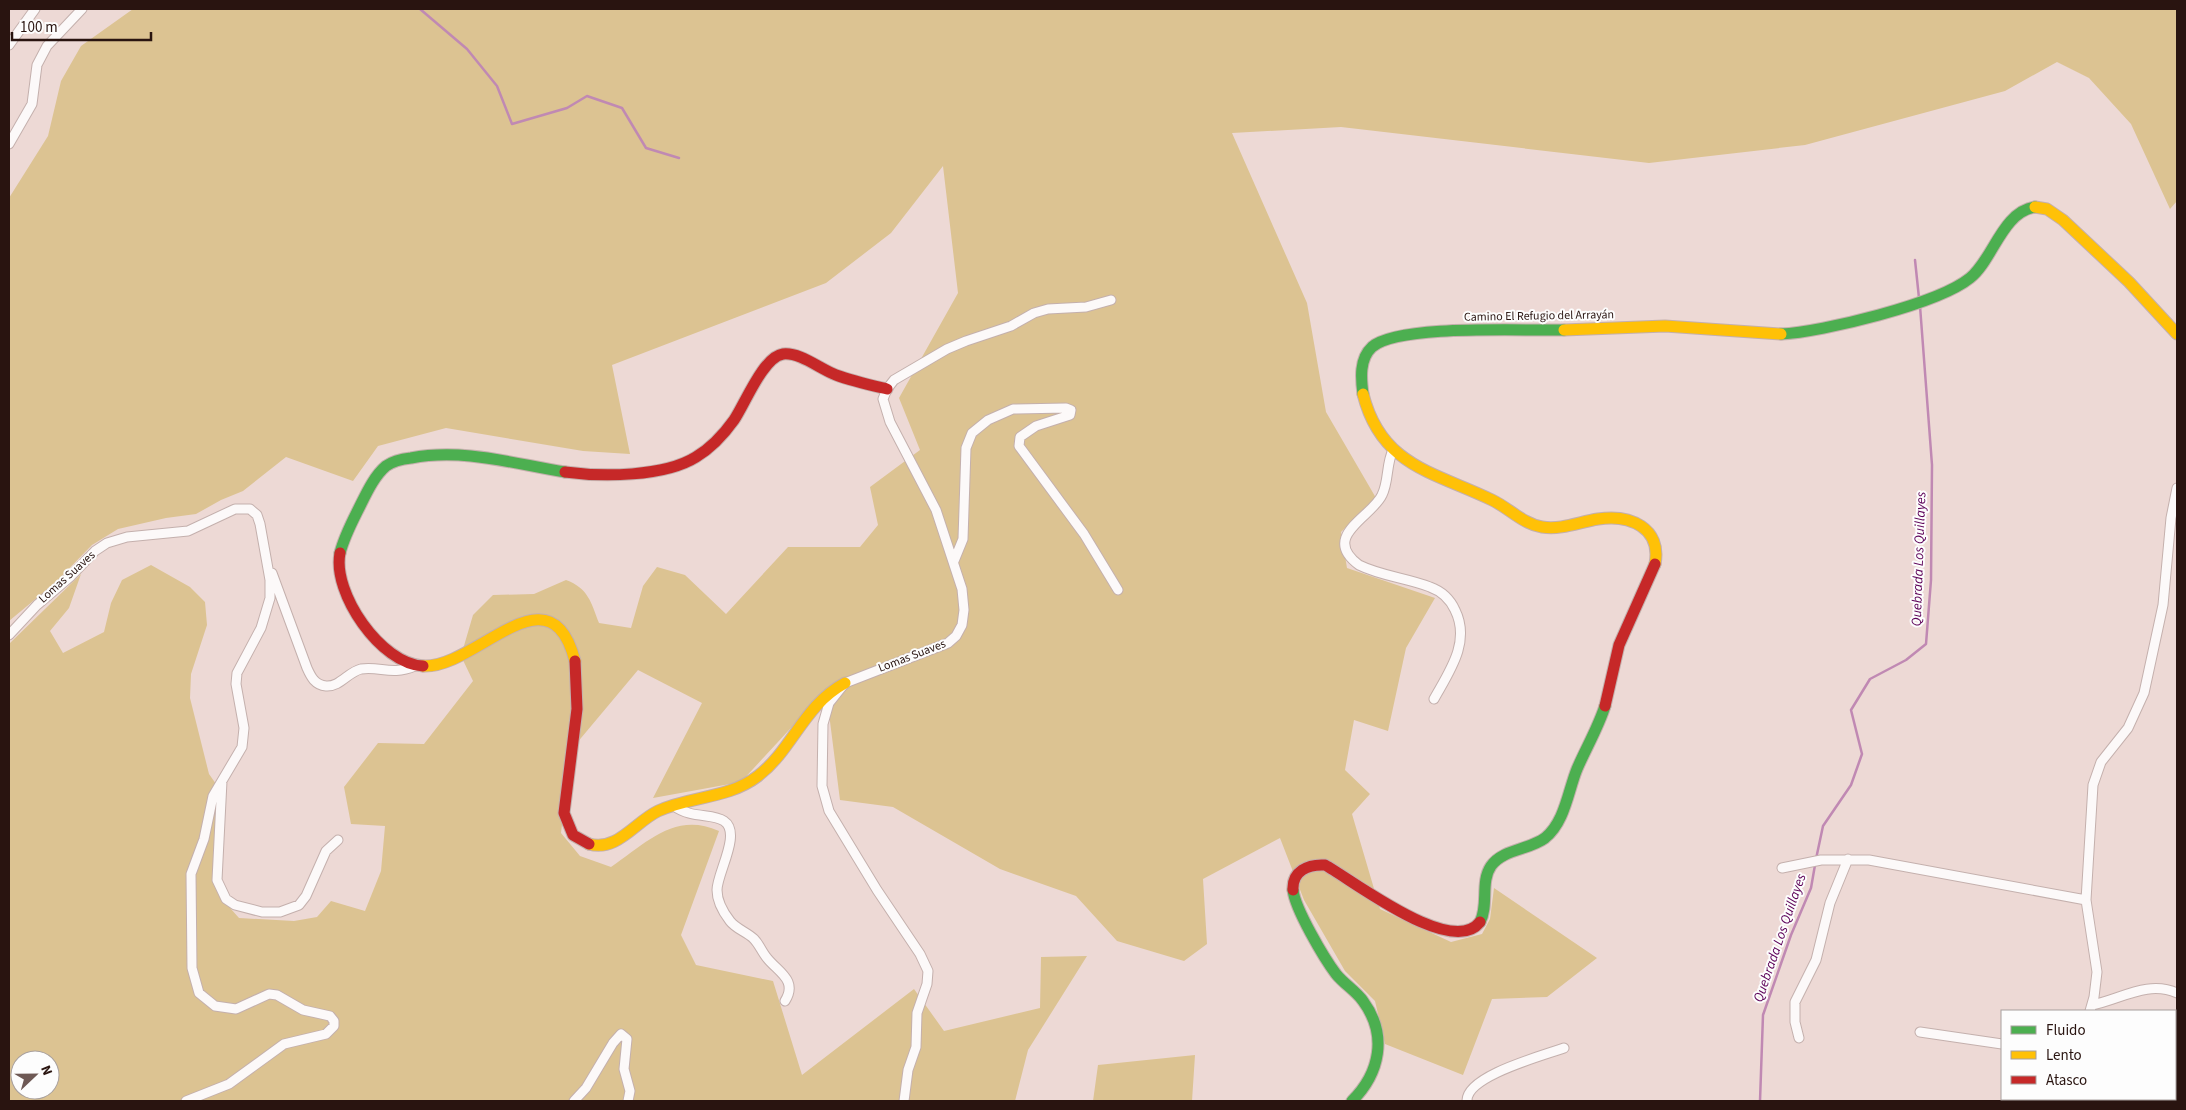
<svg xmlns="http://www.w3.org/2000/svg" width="2186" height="1110" font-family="'Source Sans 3',sans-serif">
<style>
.green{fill:#dcc392;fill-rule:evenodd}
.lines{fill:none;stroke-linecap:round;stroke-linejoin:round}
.stream{stroke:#c089b3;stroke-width:2.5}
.street-casing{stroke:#c4b0ad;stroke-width:11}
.fast-casing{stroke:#c4b0ad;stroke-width:13}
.slow-casing{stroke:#c4b0ad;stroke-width:13}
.jam-casing{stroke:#c4b0ad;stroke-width:13}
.street{stroke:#fcf9f9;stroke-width:9}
.fast{stroke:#4caf50;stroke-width:11}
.slow{stroke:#ffc107;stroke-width:11}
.jam{stroke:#c62828;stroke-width:11}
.labels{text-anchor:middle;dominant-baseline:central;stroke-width:4;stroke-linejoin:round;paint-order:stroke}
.street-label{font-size:12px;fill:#291410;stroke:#fdfdfd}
.water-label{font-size:14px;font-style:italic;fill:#5c0058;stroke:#fdfdfd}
</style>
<rect width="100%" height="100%" fill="#edd9d5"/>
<path class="green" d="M 133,9 L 2177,9 L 2177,201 L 2170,209 L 2131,124 L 2089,78 L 2057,62 L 2005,91 L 1805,145 L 1649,163 L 1341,127 L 1232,133 L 1307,303 L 1326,412 L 1376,498 L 1341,532 L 1347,568 L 1435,598 L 1406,648 L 1388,731 L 1354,720 L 1345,770 L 1370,794 L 1352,814 L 1380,909 L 1451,942 L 1482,934 L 1490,919 L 1494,888 L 1597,958 L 1547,997 L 1492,999 L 1463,1075 L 1385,1044 L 1375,1001 L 1345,971 L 1304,900 L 1280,838 L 1203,879 L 1207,944 L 1184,961 L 1117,941 L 1076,896 L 1000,869 L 893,807 L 840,800 L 826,690 L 741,782 L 653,798 L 702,703 L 638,670 L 571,750 L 561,833 L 580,856 L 611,867 C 646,843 675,811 719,831 L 681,935 L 696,965 L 773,981 L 802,1075 L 914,989 L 944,1031 L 1040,1008 L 1041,957 L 1087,956 L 1028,1050 L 1015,1101 L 9,1101 L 9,644 L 81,574 L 69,608 L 50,631 L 63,653 L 104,632 L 111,603 L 122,580 L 151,565 L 190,587 L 205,602 L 207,625 L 191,674 L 190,698 L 209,774 L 221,791 L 219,879 L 231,909 L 239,918 L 294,921 L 317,917 L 331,901 L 365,911 L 381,871 L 385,826 L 351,824 L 344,787 L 378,743 L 424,744 L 473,681 L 461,656 L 473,615 L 493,595 L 534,594 L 566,580 C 588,588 591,602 599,623 L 631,628 L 643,586 L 657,567 L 685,575 L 726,614 L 788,547 L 860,547 L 878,525 L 870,487 L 920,450 L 899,398 L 958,293 L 943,166 L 891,233 L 826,283 L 612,365 L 630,454 L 583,451 L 446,428 L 378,446 L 353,481 L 286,457 L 243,491 L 221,500 L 196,514 L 166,518 L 118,529 L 92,545 L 56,582 L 9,621 L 9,198 L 48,136 L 61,81 L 81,46 ZM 20,1060 L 50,1060 L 50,1090 L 20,1090 Z
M 1195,1055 L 1192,1101 L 1093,1101 L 1098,1065 Z"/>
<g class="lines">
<path class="stream" d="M 420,9 L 467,49 L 497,86 L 512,124 L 567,108 L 587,96 L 622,108 L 646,148 L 679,158
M 1915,260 L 1919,298
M 1816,859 L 1823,826 L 1851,785 L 1862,754 L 1851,710 L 1870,679 L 1906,660 L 1926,644 L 1931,580 L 1932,465 L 1920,306
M 1760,1101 L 1763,1015 L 1791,935 L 1811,888 L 1815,865"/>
<defs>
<path id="street" d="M 9,45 L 35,9
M 9,144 L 32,104 L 37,65 L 47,46 L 82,9
M 1393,450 C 1386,464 1389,481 1382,495 C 1372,517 1320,536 1359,565 C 1381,576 1407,578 1430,587 C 1441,591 1450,599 1455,610 C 1471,642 1449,672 1434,699
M 954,561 L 963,539 L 966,448 L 972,433 L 988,420 L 1013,409 L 1066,408 L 1071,410 L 1070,415 L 1036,426 L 1020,437 L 1019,446 L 1084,534 L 1118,590
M 272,573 L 307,668 C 311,677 315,685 326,686 C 340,687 348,672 361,669 C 381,666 391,676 415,666
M 9,635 L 37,605 L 71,576 L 95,551 L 107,543 L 127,537 L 188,531 L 235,509 L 250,509 L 257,515 L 260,524 L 270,580 L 270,598 L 261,628 L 237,673 L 236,684 L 244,728 L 242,747 L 213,796 L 204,839 L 191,874 L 192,968 L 199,993 L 215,1006 L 236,1009 L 269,994 L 277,995 L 303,1010 L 330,1016 L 334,1021 L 334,1026 L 326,1034 L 284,1044 L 229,1084 L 186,1101
M 222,781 L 217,880 L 226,899 L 235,905 L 262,912 L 280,912 L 299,905 L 306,896 L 326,851 L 338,840
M 674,806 C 692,819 712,813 724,821 C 742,833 717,873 717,890 C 717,901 723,912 730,921 C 736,929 747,932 754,939 C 759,944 762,952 767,958 C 778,972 798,980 785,1001
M 1782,868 L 1821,860 L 1869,860 L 2086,900
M 2092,1005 C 2121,999 2148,980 2177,993
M 2090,1011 L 2094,997 L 2097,972 L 2086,900 L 2093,785 L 2101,762 L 2128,728 L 2144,693 L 2163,605 L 2171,518 L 2177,488
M 1920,1032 L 2002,1044
M 1799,1038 L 1795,1022 L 1795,1002 L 1816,960 L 1830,903 L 1848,859
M 2069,1099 L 2072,1101
M 2085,1099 L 2085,1101
M 574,1101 L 586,1088 L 613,1043 L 621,1034 L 627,1039 L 624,1069 L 630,1091 L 628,1101
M 904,1101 L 908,1070 L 916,1047 L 917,1013 L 927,984 L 928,971 L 920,954 L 877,890 L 829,811 L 822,786 L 823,724 L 829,703 L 845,683 L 948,643 L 956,636 L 962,625 L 964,610 L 962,589 L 936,510 L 890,422 L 883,399 L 887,389 L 894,380 L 947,349 L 966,341 L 1011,326 L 1034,313 L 1048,309 L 1086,307 L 1111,300
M 1467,1101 C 1466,1076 1542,1056 1564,1048"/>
<path id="fast" d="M 1781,334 C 1822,332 1938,304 1970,278 C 1993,260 2002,212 2035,207
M 1363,394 C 1361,379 1359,359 1372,347 C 1399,324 1525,331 1564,330
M 340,553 C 344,537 352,522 359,508 C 366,494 374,476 386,466 C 393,461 402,459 411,458 C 464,448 514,464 565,472
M 1293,890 C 1295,909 1324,958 1336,974 C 1344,984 1356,991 1363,1001 C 1388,1035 1380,1073 1352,1101
M 1480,922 C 1489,905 1480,882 1491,866 C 1503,849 1529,850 1545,838 C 1565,822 1568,791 1577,769 C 1586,748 1598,728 1605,706"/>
<path id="slow" d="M 2035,207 L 2047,209 L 2063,220 L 2129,282 L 2177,334
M 1564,330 L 1665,326 L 1781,334
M 1363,394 C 1381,466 1434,472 1492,500 C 1509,508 1523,524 1542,527 C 1562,530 1579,522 1598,519 C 1630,514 1662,528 1655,564
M 423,666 C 476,669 550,564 575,661
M 589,844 C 617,852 635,822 658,811 C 690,796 728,799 758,776 C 793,749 803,706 845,683"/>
<path id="jam" d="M 565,472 C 602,477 664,477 696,457 C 711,448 724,434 734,420 C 745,404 763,357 783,354 C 800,352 820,369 836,375 C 852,381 870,385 887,389
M 340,553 C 332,593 381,664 423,666
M 575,661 L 577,709 L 564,813 L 573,835 L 589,844
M 1605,706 L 1619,645 L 1655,564
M 1293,890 C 1292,871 1308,864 1325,865 C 1354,881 1452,958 1480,922"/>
</defs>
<use href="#street" class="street-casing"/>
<use href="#fast" class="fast-casing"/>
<use href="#slow" class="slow-casing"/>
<use href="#jam" class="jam-casing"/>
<use href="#street" class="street"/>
<use href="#fast" class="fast"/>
<use href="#slow" class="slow"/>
<use href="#jam" class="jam"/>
</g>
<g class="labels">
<g class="street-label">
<text transform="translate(1539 316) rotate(-1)">Camino El Refugio del Arrayán</text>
<text transform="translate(67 577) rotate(-42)">Lomas Suaves</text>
<text transform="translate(912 656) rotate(-21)">Lomas Suaves</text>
</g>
<g class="water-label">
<text transform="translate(1919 559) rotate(-88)">Quebrada Los Quillayes</text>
<text transform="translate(1780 938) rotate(-71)">Quebrada Los Quillayes</text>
</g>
</g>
<rect width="2186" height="1110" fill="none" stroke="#291410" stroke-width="20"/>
<rect x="2001" y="1010" width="175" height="90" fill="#fdfdfd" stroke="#a8a09e"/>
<rect x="2011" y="1026" width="25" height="8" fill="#4caf50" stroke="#a8a09e"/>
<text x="2046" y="1035" font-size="15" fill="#291410">Fluido</text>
<rect x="2011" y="1051" width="25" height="8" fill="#ffc107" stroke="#a8a09e"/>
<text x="2046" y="1060" font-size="15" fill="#291410">Lento</text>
<rect x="2011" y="1076" width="25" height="8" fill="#c62828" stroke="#a8a09e"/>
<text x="2046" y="1085" font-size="15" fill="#291410">Atasco</text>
<g transform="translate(35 1075) rotate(68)"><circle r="24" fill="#fdfdfd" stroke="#a8a09e"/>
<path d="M0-4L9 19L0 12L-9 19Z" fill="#6e5955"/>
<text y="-8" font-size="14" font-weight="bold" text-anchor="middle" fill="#291410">N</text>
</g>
<path d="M12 32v8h139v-8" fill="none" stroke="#291410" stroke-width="2.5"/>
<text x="20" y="32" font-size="15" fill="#291410" stroke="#fdfdfd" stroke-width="4" paint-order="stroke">100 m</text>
</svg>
